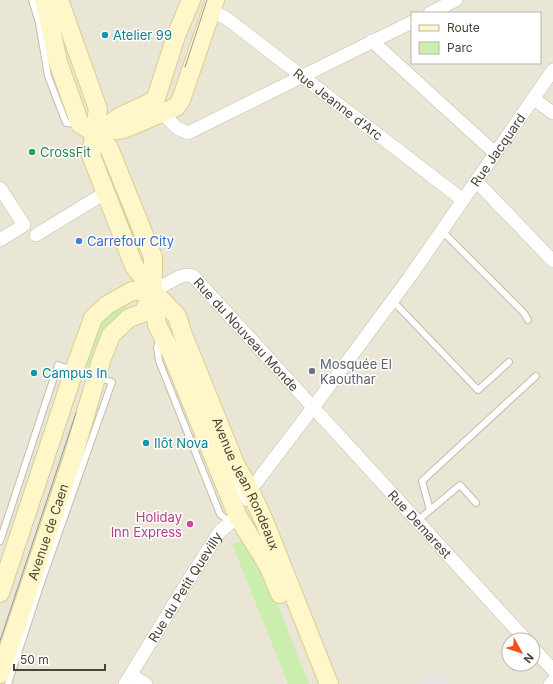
<svg xmlns="http://www.w3.org/2000/svg" width="553" height="684" font-family="Inter,sans-serif">
<style>
.residential{fill:#eae6d6;fill-rule:evenodd}
.green{fill:#cbeeae}
.parking{fill:#e7e5e1}
.lines{fill:none;stroke-linecap:round;stroke-linejoin:round}
.lane-casing{stroke:#c2bcaa;stroke-width:8}
.street-casing{stroke:#c2bcaa;stroke-width:14}
.secondary-casing{stroke:#dacd94;stroke-width:20}
.lane{stroke:#fff;stroke-width:6}
.street{stroke:#fff;stroke-width:13}
.secondary{stroke:#fff7c9;stroke-width:18}
.tram{stroke:#989898;stroke-width:1}
.culture-dot{fill:#0f9aa8;stroke:#fff;stroke-width:1.5}
.leisure-dot{fill:#2e9e5b;stroke:#fff;stroke-width:1.5}
.shop-dot{fill:#3f7fe0;stroke:#fff;stroke-width:1.5}
.worship-dot{fill:#6b7280;stroke:#fff;stroke-width:1.5}
.hotel-dot{fill:#d1479c;stroke:#fff;stroke-width:1.5}
.labels{text-anchor:middle;dominant-baseline:central;stroke-width:3;stroke-linejoin:round;paint-order:stroke}
.culture-label{font-size:13px;fill:#0d838f;stroke:#fff;text-anchor:start}
.street-label{font-size:13px;fill:#4a4436;stroke:#fff}
.leisure-label{font-size:13px;fill:#27864d;stroke:#fff;text-anchor:start}
.shop-label{font-size:13px;fill:#366cbe;stroke:#fff;text-anchor:start}
.worship-label{font-size:13px;fill:#5b616d;stroke:#fff;text-anchor:start}
.hotel-label{font-size:13px;fill:#b23c85;stroke:#fff;text-anchor:end}
</style>
<rect width="100%" height="100%" fill="#f6f3e9"/>
<path class="residential" d="M 0,0 L 553,0 L 553,684 L 0,684 ZM 412,13 L 540,13 L 540,63 L 412,63 ZM 509,640 L 533,640 L 533,664 L 509,664 Z"/>
<path class="green" d="M 109,165 L 143,252 L 137,254 L 103,168 Z
M 124,304 L 127,311 L 94,367 L 85,365 L 97,329 L 102,319 Z
M 247,541 L 266,575 L 309,684 L 288,684 L 232,544 L 239,542 Z"/>
<path class="parking" d="M 433,666 L 450,684 L 414,684 Z"/>
<g class="lines">
<defs>
<path id="lane" d="M 32,0 L 39,23 L 48,76 L 66,123 L 77,124
M 442,231 L 524,313 L 528,320
M 392,300 L 478,390 L 509,362
M 161,338 L 157,347 L 159,361 L 220,514 L 231,523
M 228,473 L 246,503
M 430,510 L 422,481 L 536,376
M 417,521 L 460,485 L 476,503
M 0,541 L 58,365 L 72,370
M 8,684 L 42,580 L 112,382 L 98,377"/>
<g id="street">
<path id="s1" d="M 211,11 L 226,18 L 463,200"/>
<path d="M 430,13 L 456,0"/>
<path d="M 372,41 L 495,153"/>
<path d="M 534,99 L 553,113"/>
<path d="M 162,113 L 177,128 L 188,133 L 412,22"/>
<path d="M 476,181 L 553,261"/>
<path d="M 0,188 L 24,225 L 0,240"/>
<path d="M 36,235 L 105,193"/>
<path id="s2" d="M 153,291 L 179,277 L 186,275 L 193,276 L 526,640"/>
<path id="s3" d="M 248,486 L 257,482 L 261,476 L 315,405 L 409,278 L 553,70"/>
<path d="M 533,648 L 553,670"/>
<path d="M 131,675 L 146,684"/>
<path id="s4" d="M 125,684 L 188,581 L 220,531 L 238,517"/>
<path d="M 550,684 L 553,681"/>
</g>
<g id="secondary">
<path d="M 44,0 L 49,20 L 58,62 L 80,124 L 95,133 L 109,148 L 153,257 L 153,291 L 157,325 L 171,352 L 238,517 L 269,567 L 280,594"/>
<path id="s5" d="M 59,0 L 98,109 L 91,155 L 134,266 L 153,291 L 177,316 L 183,335 L 236,466 L 248,486 L 265,523 L 329,684"/>
<path d="M 99,131 L 121,116 L 150,103 L 156,98 L 176,36 L 191,0"/>
<path d="M 95,133 L 124,129 L 176,107 L 181,100 L 215,0"/>
<path d="M 0,593 L 74,371 L 93,318 L 107,305 L 132,291 L 153,291"/>
<path id="s6" d="M 0,674 L 72,460 L 101,361 L 111,335 L 129,318 L 143,313 L 153,291"/>
</g>
</defs>
<use href="#lane" class="lane-casing"/>
<use href="#street" class="street-casing"/>
<use href="#secondary" class="secondary-casing"/>
<use href="#lane" class="lane"/>
<use href="#street" class="street"/>
<use href="#secondary" class="secondary"/>
<path class="tram" d="M 185,67 L 207,0
M 0,641 L 76,413"/>
</g>
<g class="culture-dot">
<circle cx="105" cy="35" r="4"/>
<circle cx="34" cy="373" r="4"/>
<circle cx="146" cy="443" r="4"/>
</g>
<circle class="leisure-dot" cx="32" cy="152" r="4"/>
<circle class="shop-dot" cx="79" cy="241" r="4"/>
<circle class="worship-dot" cx="312" cy="371" r="4"/>
<circle class="hotel-dot" cx="190" cy="524" r="4"/>
<g class="labels">
<g class="culture-label">
<text x="113" y="35">Atelier 99</text>
<text x="42" y="373">Campus In</text>
<text x="154" y="443">Ilôt Nova</text>
</g>
<g class="street-label">
<text stroke="none"><textPath href="#s1" startOffset="158">Rue Jeanne d'Arc</textPath></text>
<text stroke="none"><textPath href="#s3" startOffset="420">Rue Jacquard</textPath></text>
<text stroke="none"><textPath href="#s2" startOffset="123">Rue du Nouveau Monde</textPath></text>
<text stroke="none"><textPath href="#s5" startOffset="529">Avenue Jean Rondeaux</textPath></text>
<text stroke="none"><textPath href="#s2" startOffset="380">Rue Demarest</textPath></text>
<text stroke="none"><textPath href="#s6" startOffset="150">Avenue de Caen</textPath></text>
<text stroke="none"><textPath href="#s4" startOffset="114">Rue du Petit Quevilly</textPath></text>
</g>
<g class="leisure-label">
<text x="40" y="152">CrossFit</text>
</g>
<g class="shop-label">
<text x="87" y="241">Carrefour City</text>
</g>
<g class="worship-label">
<text x="320" y="364">Mosquée El<tspan x="320" dy="15">Kaouthar</tspan></text>
</g>
<g class="hotel-label">
<text x="182" y="517">Holiday<tspan x="182" dy="15">Inn Express</tspan></text>
</g>
</g>
<rect x="411" y="12" width="130" height="52" fill="#ffffff" stroke="#b7b4af"/>
<rect x="419" y="25" width="20" height="6" fill="#fff7c9" stroke="#b7b4af"/>
<text x="447" y="32" font-size="12" fill="#4a4436">Route</text>
<rect x="419" y="42" width="20" height="12" fill="#cbeeae" stroke="#b7b4af"/>
<text x="447" y="52" font-size="12" fill="#4a4436">Parc</text>
<g transform="translate(521 652) rotate(129)"><circle r="19" fill="#ffffff" stroke="#b7b4af"/>
<path d="M0-3L7 15L0 10L-7 15Z" fill="#ff4d16"/>
<text y="-6" font-size="11" font-weight="bold" text-anchor="middle" fill="#4a4436">N</text>
</g>
<path d="M14 664v6h91v-6" fill="none" stroke="#4a4436" stroke-width="2"/>
<text x="20" y="664" font-size="12" fill="#4a4436" stroke="#ffffff" stroke-width="3" paint-order="stroke">50 m</text>
</svg>
